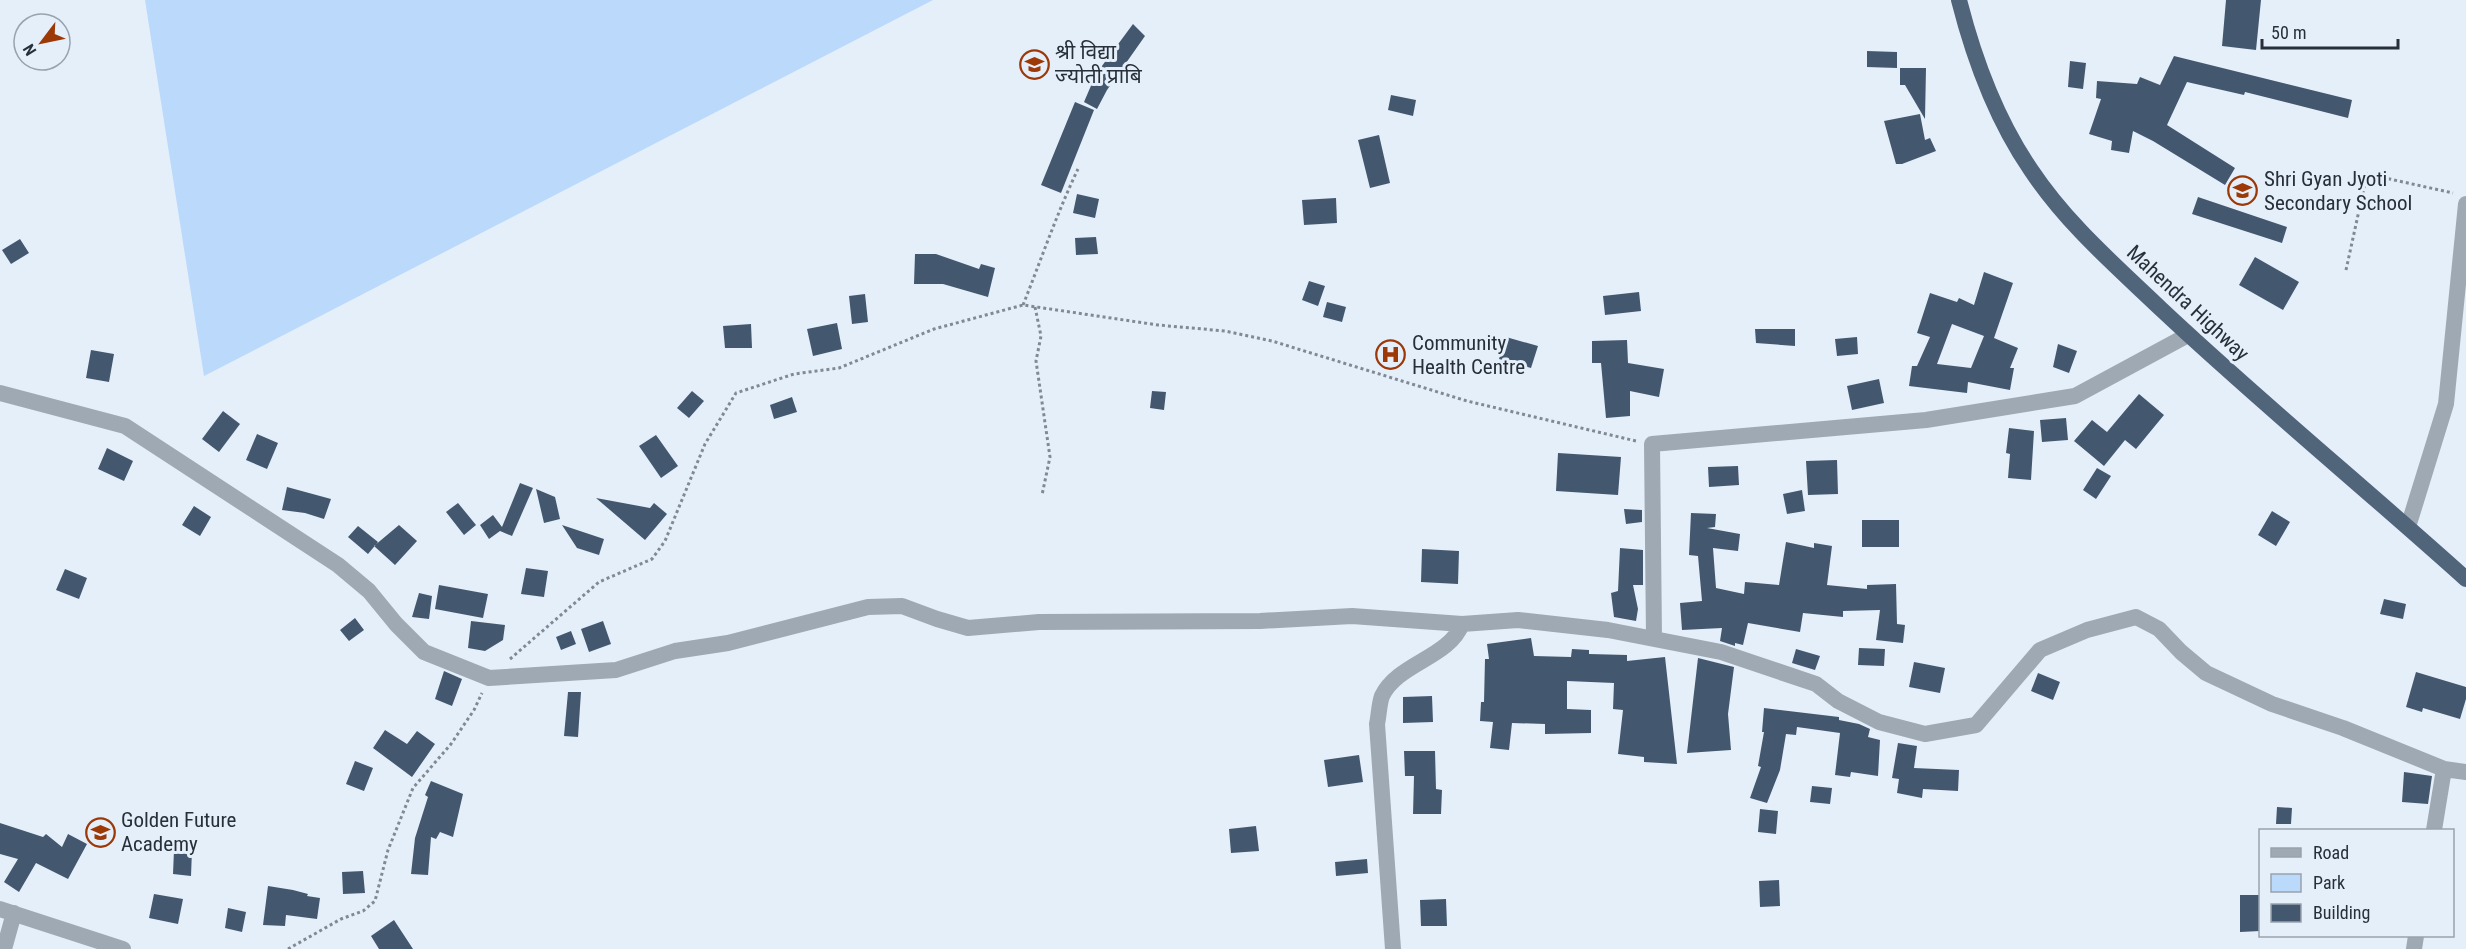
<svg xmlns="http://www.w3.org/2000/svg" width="2466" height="949" font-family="'Roboto Condensed','Noto Sans Devanagari',sans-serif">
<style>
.green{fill:#bad9fb}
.building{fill:#43586f;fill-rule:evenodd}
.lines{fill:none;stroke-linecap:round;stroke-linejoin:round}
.path{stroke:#808994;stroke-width:3;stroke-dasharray:3 3;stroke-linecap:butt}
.minor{stroke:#9ea9b4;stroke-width:16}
.trunk{stroke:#50647a;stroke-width:16}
.labels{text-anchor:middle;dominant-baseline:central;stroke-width:6;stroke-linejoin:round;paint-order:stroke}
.poi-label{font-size:21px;fill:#262f3a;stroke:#e5effa;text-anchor:start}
.street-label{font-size:21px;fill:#262f3a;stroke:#e5effa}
</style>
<rect width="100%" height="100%" fill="#e5effa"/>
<path class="green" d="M 145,0 L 933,0 L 204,376 Z"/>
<path class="building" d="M 2226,0 L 2261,0 L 2256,50 L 2222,46 Z
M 1133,24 L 1145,36 L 1107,90 L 1097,109 L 1084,102 L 1096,74 Z
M 1867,51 L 1897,52 L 1897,68 L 1867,67 Z
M 2174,56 L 2352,100 L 2348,118 L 2245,92 L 2244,95 L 2187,82 L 2167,125 L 2235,168 L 2225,185 L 2153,141 L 2133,131 L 2129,153 L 2111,150 L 2112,141 L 2089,134 L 2101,99 L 2096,98 L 2097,81 L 2137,84 L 2140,77 L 2160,85 Z
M 2070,61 L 2086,63 L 2083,89 L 2068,87 Z
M 1900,68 L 1926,68 L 1925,119 L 1905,85 L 1900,85 Z
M 1391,95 L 1416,100 L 1413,116 L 1388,110 Z
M 1075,102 L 1094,110 L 1061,193 L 1041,185 Z
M 1920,114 L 1925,140 L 1930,138 L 1936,151 L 1902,164 L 1896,164 L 1884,121 Z
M 1379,135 L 1390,183 L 1370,188 L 1358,140 Z
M 1077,194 L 1099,199 L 1095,218 L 1073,213 Z
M 2198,197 L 2287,227 L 2282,243 L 2192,214 Z
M 1336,198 L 1337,223 L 1304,225 L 1302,200 Z
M 1096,237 L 1098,254 L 1076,255 L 1075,238 Z
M 20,239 L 29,253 L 11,264 L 2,250 Z
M 915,254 L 936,254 L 979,269 L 981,264 L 995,268 L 988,297 L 943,284 L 914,284 Z
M 2255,257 L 2299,282 L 2283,310 L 2239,285 Z
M 1984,272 L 2013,283 L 1994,338 L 2018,348 L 2010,368 L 2014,368 L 2010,390 L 1968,382 L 1967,393 L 1909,386 L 1912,366 L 1917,366 L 1930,337 L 1917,333 L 1930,293 L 1957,302 L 1959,298 L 1974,305 ZM 1952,324 L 1984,336 L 1971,368 L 1937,364 Z
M 1309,281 L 1325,286 L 1318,306 L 1302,300 Z
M 1639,292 L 1641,311 L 1605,315 L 1603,296 Z
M 865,294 L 868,322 L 852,324 L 849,296 Z
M 1327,302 L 1346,307 L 1342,322 L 1323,317 Z
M 837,323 L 842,349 L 813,356 L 807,329 Z
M 751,324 L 752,348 L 725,348 L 723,326 Z
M 1755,329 L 1795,329 L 1795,346 L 1756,343 Z
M 1506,337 L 1538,346 L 1531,368 L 1499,359 Z
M 1857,337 L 1858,354 L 1837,356 L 1835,339 Z
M 1627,340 L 1628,363 L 1664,369 L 1659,397 L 1630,391 L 1630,416 L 1606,418 L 1601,363 L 1592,363 L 1592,341 Z
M 2058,344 L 2077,351 L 2069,373 L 2053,367 Z
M 91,350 L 114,354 L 109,382 L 86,378 Z
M 1879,379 L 1884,403 L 1852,410 L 1847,386 Z
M 692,391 L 704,401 L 689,418 L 677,408 Z
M 1152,391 L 1166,392 L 1164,410 L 1150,408 Z
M 2139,394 L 2164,415 L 2136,449 L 2125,440 L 2104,466 L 2074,441 L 2092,420 L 2107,432 Z
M 792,397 L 797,412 L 774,419 L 770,405 Z
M 223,411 L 240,424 L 219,452 L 202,439 Z
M 2066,418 L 2068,440 L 2042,442 L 2040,420 Z
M 2009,428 L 2034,431 L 2031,480 L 2008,478 L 2010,454 L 2006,453 Z
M 257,434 L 278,443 L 267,469 L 246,460 Z
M 656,435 L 678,466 L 661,478 L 639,446 Z
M 107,448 L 133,461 L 124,481 L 98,469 Z
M 1558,453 L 1621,457 L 1618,495 L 1556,491 Z
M 1837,460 L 1838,494 L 1808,495 L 1806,461 Z
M 1738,466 L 1739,485 L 1709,487 L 1708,467 Z
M 2097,468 L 2111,476 L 2096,499 L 2083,490 Z
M 520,483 L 533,488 L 512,536 L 500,531 L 489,539 L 480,525 L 493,515 L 502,527 Z
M 287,487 L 331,499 L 324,519 L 305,513 L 282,510 Z
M 536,489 L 555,497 L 560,519 L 544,523 Z
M 1802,490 L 1805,511 L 1787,514 L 1783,494 Z
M 596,498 L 650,508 L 654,503 L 667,514 L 645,540 Z
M 458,503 L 476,525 L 464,535 L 446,512 Z
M 194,506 L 211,517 L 200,536 L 182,525 Z
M 1624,509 L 1642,510 L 1642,522 L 1626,524 Z
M 2272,511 L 2290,522 L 2276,546 L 2258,535 Z
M 1691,513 L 1716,514 L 1715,527 L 1707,528 L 1740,534 L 1738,551 L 1713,548 L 1716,588 L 1744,594 L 1745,582 L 1779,585 L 1786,542 L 1814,548 L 1814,543 L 1832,546 L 1827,585 L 1867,589 L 1867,585 L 1896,584 L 1897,624 L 1905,625 L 1903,643 L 1876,640 L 1880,610 L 1843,611 L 1843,617 L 1803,613 L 1800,632 L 1748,623 L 1743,645 L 1735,643 L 1735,646 L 1720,641 L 1722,628 L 1682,630 L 1680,603 L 1702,601 L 1698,556 L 1689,555 Z
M 1862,520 L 1899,520 L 1899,547 L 1862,547 Z
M 399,525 L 417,541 L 395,565 L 374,546 Z
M 562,525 L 604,539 L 599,555 L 577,548 Z
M 358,526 L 378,542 L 368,554 L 348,537 Z
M 1620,548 L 1643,550 L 1643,585 L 1633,585 L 1638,609 L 1636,621 L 1614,617 L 1611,593 L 1618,591 Z
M 1422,549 L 1459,551 L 1458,584 L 1421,582 Z
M 526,568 L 548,571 L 544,597 L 521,594 Z
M 65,569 L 87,578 L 79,599 L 56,590 Z
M 439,585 L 488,594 L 483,618 L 435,609 Z
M 419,593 L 432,596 L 429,619 L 412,617 Z
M 2384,599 L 2406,604 L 2403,619 L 2380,614 Z
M 355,618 L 364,630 L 349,641 L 340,630 Z
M 471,621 L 505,625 L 503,640 L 485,651 L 468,648 Z
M 603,621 L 611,644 L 589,652 L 581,629 Z
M 571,631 L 576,644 L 561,650 L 556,637 Z
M 1531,638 L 1534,656 L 1571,657 L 1572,649 L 1589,650 L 1589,654 L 1627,655 L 1627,661 L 1665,657 L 1677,764 L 1644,762 L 1644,757 L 1618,754 L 1623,710 L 1613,709 L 1614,683 L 1567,681 L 1567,709 L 1591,710 L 1591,733 L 1545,734 L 1545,724 L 1512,723 L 1509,750 L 1490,748 L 1493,722 L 1480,721 L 1481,702 L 1484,702 L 1485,659 L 1489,659 L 1487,644 Z
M 1859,648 L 1885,649 L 1884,666 L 1858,665 Z
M 1796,649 L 1820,656 L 1815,670 L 1792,663 Z
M 1698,658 L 1734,667 L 1728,714 L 1731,750 L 1687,753 Z
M 1914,662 L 1945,668 L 1940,693 L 1909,687 Z
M 444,671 L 462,679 L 452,706 L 435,699 Z
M 2416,672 L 2466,687 L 2466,699 L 2460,719 L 2423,708 L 2422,712 L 2406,707 Z
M 2038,673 L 2060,682 L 2053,700 L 2031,691 Z
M 568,692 L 581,692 L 578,737 L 564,736 Z
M 1432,696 L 1433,722 L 1403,723 L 1403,697 Z
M 1764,708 L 1839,717 L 1839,720 L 1859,724 L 1870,729 L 1868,737 L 1880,740 L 1878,776 L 1851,772 L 1850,777 L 1835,775 L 1840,733 L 1797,727 L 1796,735 L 1786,734 L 1780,770 L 1767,803 L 1750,798 L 1761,767 L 1758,766 L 1764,732 L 1762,732 Z
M 385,730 L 407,744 L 417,731 L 435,744 L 412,777 L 373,748 Z
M 1898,743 L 1917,746 L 1914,768 L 1959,770 L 1958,791 L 1923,789 L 1922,798 L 1897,793 L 1899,779 L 1892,778 Z
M 1404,751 L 1435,751 L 1436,789 L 1442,790 L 1441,814 L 1413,814 L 1414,776 L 1405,776 Z
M 1359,755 L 1363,782 L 1328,787 L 1324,760 Z
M 355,761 L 373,768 L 364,791 L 346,784 Z
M 2404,772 L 2432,776 L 2428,804 L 2402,802 Z
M 431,781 L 463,794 L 453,837 L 440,832 L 436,839 L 431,837 L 428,875 L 411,874 L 415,838 L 428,797 L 425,795 Z
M 1812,786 L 1832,788 L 1830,804 L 1810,802 Z
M 2277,807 L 2292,808 L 2291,824 L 2276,824 Z
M 1760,809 L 1778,811 L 1776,834 L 1758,832 Z
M 0,823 L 43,837 L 46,834 L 62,847 L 68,834 L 87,844 L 68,879 L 36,863 L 19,892 L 4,882 L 18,859 L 0,854 Z
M 1256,826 L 1259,851 L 1231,853 L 1229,829 Z
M 174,850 L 192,850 L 191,876 L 173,874 Z
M 1367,859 L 1368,873 L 1336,876 L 1335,862 Z
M 363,871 L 365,893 L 343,894 L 342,872 Z
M 1779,880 L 1780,906 L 1760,907 L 1759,881 Z
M 268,886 L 293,890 L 308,894 L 307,896 L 320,898 L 317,919 L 286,915 L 285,926 L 263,925 Z
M 154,894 L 183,899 L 178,924 L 149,918 Z
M 2240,895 L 2260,895 L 2260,931 L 2240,932 Z
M 1446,899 L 1447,926 L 1421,926 L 1420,900 Z
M 228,908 L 246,912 L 242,932 L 225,928 Z
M 394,920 L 413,949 L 379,949 L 371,936 Z"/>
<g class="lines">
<path class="path" d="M 2346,270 L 2367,174 L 2453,193
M 1023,305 C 1041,260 1057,213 1078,169
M 1035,307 L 1041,336 L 1036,361 L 1050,457 L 1042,495
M 510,659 L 599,582 L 652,559 L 665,541 L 705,444 L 736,393 L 794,374 L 839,368 L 934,329 L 1023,305 L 1158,325 L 1225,331 L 1272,341 L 1467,401 L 1636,441
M 288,949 L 341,919 L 363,911 L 375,901 L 388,850 L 413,788 L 451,744 L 474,710 L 482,693"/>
<path class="minor" d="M 0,393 L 125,426 L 338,565 L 369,591 L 396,624 L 424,652 L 489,678 L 616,670 L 675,651 L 728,643 L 868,607 L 902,606 L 937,619 L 968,628 L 1039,622 L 1260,621 L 1352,616 L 1462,624 L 1518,620 L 1608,630 L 1721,652 L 1816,684 L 1838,701 L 1879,722 L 1925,734 L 1976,725 L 2040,650 L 2087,630 L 2136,617 L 2159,629 L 2181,652 L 2206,673 L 2272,704 L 2343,728 L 2444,769 L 2466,772
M 2408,527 L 2446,404 L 2466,204
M 1654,638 L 1652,444 L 1926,420 L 2075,396 L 2188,335
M 2434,830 L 2444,769
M 0,909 L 123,949
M 4,949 L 14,913
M 1393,949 L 1377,724 C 1379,715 1379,704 1382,696 C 1398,663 1449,658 1462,624
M 2414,949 L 2416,936"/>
<path class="trunk" d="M 1959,0 C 1974,59 1996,119 2031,170 C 2067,224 2114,264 2161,309 C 2260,402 2365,488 2466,579"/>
</g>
<defs>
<symbol id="school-ring" viewBox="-11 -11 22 22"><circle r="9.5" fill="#e5effa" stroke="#9d3907" stroke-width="1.5"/><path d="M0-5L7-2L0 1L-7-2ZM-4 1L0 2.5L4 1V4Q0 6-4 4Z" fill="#9d3907"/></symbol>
<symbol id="university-ring" viewBox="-11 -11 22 22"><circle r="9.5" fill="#e5effa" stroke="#9d3907" stroke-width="1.5"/><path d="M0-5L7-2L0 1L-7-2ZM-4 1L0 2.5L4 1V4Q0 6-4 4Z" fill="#9d3907"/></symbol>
<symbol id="hospital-ring" viewBox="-11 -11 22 22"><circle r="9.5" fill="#e5effa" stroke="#9d3907" stroke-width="1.5"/><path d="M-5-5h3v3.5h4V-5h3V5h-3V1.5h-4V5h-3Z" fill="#9d3907"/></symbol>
</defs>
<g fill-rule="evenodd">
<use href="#school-ring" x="1018" y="48" width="33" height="33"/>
<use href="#university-ring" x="2226" y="174" width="33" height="33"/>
<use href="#hospital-ring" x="1374" y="338" width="33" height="33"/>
<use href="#school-ring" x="84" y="816" width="33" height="33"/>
</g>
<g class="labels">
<g class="poi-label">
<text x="1055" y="52">श्री विद्या<tspan x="1055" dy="24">ज्योती प्राबि</tspan></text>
<text x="2264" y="179">Shri Gyan Jyoti<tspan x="2264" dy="24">Secondary School</tspan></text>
<text x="1412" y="343">Community<tspan x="1412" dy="24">Health Centre</tspan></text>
<text x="121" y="820">Golden Future<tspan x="121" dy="24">Academy</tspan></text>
</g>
<g class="street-label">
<text transform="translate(2188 303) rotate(43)">Mahendra Highway</text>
</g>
</g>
<rect x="2259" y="829" width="195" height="108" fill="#e5effa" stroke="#99a2ad" stroke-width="1.5"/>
<rect x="2271" y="848" width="30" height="9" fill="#9ea9b4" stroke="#99a2ad" stroke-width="1.5"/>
<text x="2313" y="859" font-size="18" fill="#262f3a">Road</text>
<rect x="2271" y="874" width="30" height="18" fill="#bad9fb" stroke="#99a2ad" stroke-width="1.5"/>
<text x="2313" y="889" font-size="18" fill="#262f3a">Park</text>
<rect x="2271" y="904" width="30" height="18" fill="#43586f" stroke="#99a2ad" stroke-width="1.5"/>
<text x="2313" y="919" font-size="18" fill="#262f3a">Building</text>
<g transform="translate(42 42) rotate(238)"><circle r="28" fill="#e5effa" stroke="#99a2ad" stroke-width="1.5"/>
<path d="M0-4.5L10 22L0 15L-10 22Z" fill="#9d3907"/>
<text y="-9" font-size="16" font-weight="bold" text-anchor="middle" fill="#262f3a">N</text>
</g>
<path d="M2262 39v9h136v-9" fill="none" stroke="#262f3a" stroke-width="3"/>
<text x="2271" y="39" font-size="18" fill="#262f3a" stroke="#e5effa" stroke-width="4.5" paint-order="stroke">50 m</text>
</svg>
